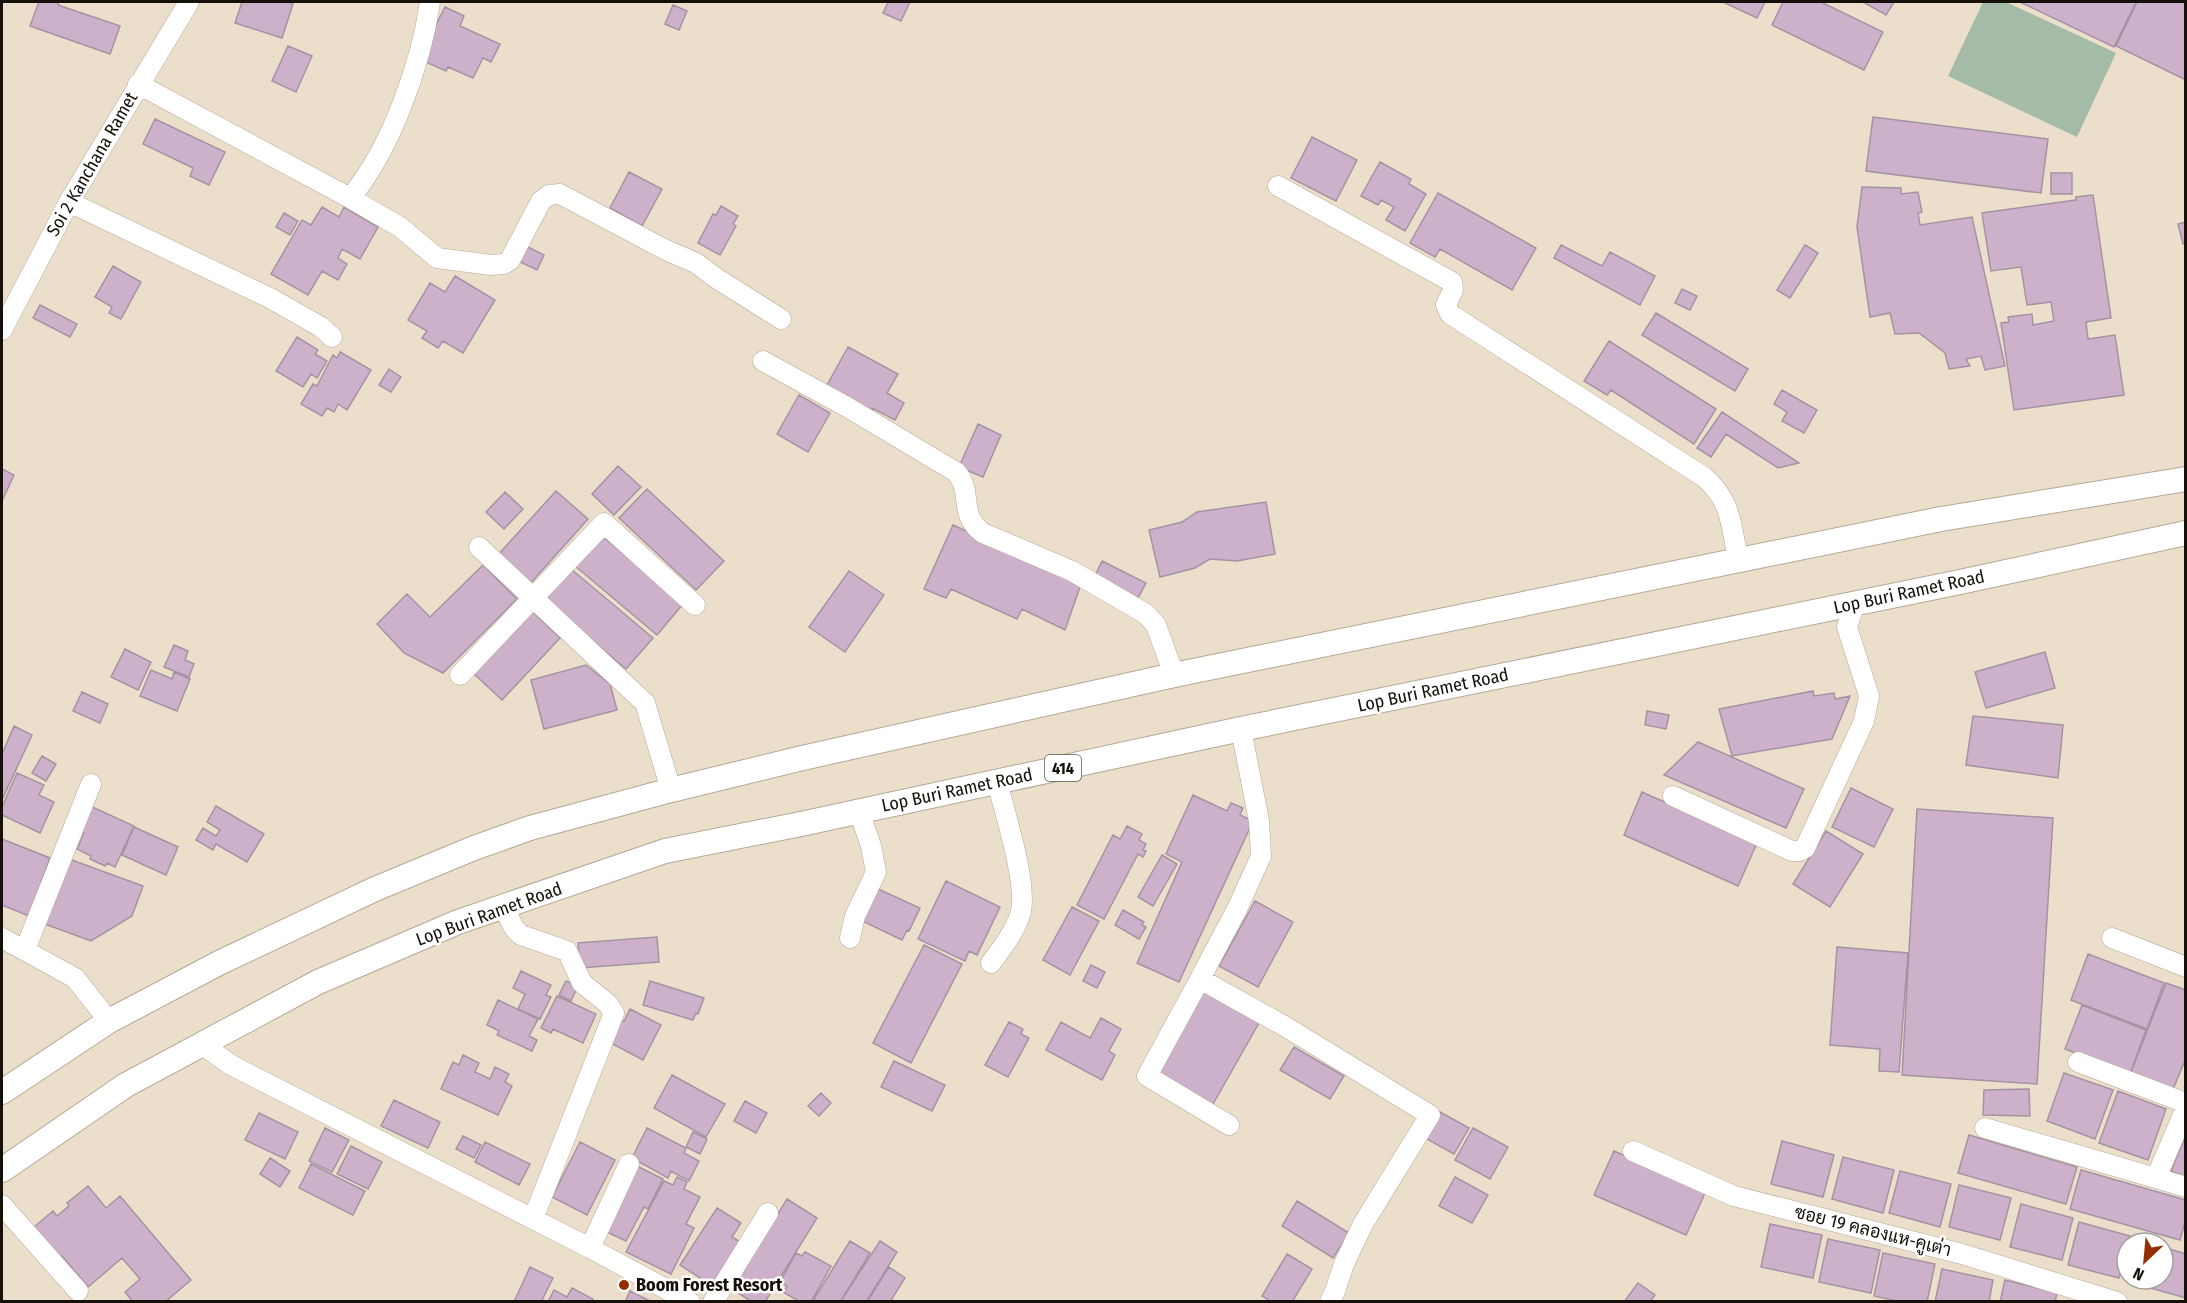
<svg xmlns="http://www.w3.org/2000/svg" width="2187" height="1303" font-family="'Fira Sans Condensed',Sarabun,sans-serif">
<style>
.green{fill:#a4bca7}
.building{fill:#cdb0ca;stroke:#a593a3;stroke-width:1.5}
.lines{fill:none;stroke-linecap:round;stroke-linejoin:round}
.minor-casing{stroke:#b5a896;stroke-width:21}
.major-casing{stroke:#b5a896;stroke-width:26}
.minor{stroke:#fff;stroke-width:20}
.major{stroke:#fff;stroke-width:24}
.poi-dot{fill:#942e01;stroke:#fff;stroke-width:2}
.labels{text-anchor:middle;dominant-baseline:central;stroke-width:5;stroke-linejoin:round;paint-order:stroke}
.shield{fill:#fff;stroke:#5b5854;stroke-width:1.5}
.shield-label{font-size:16px;font-weight:bold;fill:#15110a}
.street-label{font-size:18px;fill:#15110a;stroke:#fff}
.poi-label{font-size:18px;font-weight:bold;fill:#15110a;stroke:#fff;text-anchor:start}
</style>
<rect width="100%" height="100%" fill="#ebdecb"/>
<path class="green" d="M 1983,2 L 2006,2 L 2116,53 L 2077,137 L 1948,76 Z"/>
<path class="building" d="M 39,2 L 59,2 L 58,5 L 120,26 L 110,54 L 30,26 Z
M 242,2 L 287,2 L 293,4 L 282,38 L 235,23 Z
M 888,2 L 910,2 L 901,21 L 883,13 Z
M 1723,2 L 1765,2 L 1757,18 Z
M 1783,2 L 1821,2 L 1883,32 L 1864,70 L 1772,25 Z
M 1863,2 L 1894,2 L 1886,15 Z
M 2020,2 L 2136,2 L 2114,47 Z
M 2137,2 L 2186,2 L 2186,80 L 2116,46 Z
M 673,5 L 687,11 L 679,30 L 665,24 Z
M 445,7 L 464,16 L 460,26 L 500,44 L 491,62 L 483,58 L 473,78 L 448,67 L 446,71 L 419,59 Z
M 288,46 L 312,56 L 296,92 L 272,81 Z
M 1873,117 L 2048,139 L 2041,193 L 1866,171 Z
M 155,119 L 225,152 L 209,185 L 190,176 L 193,168 L 143,144 Z
M 1312,137 L 1357,160 L 1336,201 L 1291,178 Z
M 1380,162 L 1411,179 L 1409,184 L 1426,194 L 1405,231 L 1386,220 L 1394,207 L 1381,200 L 1378,205 L 1361,196 Z
M 629,172 L 662,189 L 642,226 L 610,208 Z
M 2051,173 L 2072,173 L 2072,194 L 2051,194 Z
M 1862,187 L 1901,188 L 1901,194 L 1918,192 L 1922,212 L 1918,213 L 1920,225 L 1972,217 L 2005,366 L 1985,370 L 1981,356 L 1966,359 L 1970,366 L 1949,369 L 1945,353 L 1919,333 L 1895,334 L 1890,313 L 1870,317 L 1857,227 Z
M 1438,193 L 1536,248 L 1512,290 L 1440,249 L 1435,257 L 1410,243 Z
M 2093,195 L 2111,318 L 2086,322 L 2088,339 L 2115,335 L 2124,395 L 2014,410 L 2001,323 L 2009,322 L 2008,317 L 2032,314 L 2033,325 L 2054,321 L 2051,302 L 2027,305 L 2021,267 L 1991,271 L 1982,213 L 2076,200 L 2076,197 Z
M 721,206 L 738,216 L 733,224 L 736,226 L 720,255 L 698,243 L 713,214 L 716,215 Z
M 322,207 L 339,217 L 344,207 L 378,227 L 360,259 L 342,249 L 338,258 L 347,264 L 338,280 L 322,271 L 308,295 L 271,274 L 302,220 L 311,225 Z
M 284,213 L 298,221 L 290,235 L 276,227 Z
M 2186,222 L 2186,243 L 2183,244 L 2178,224 Z
M 1561,245 L 1602,266 L 1610,252 L 1655,276 L 1640,305 L 1554,258 Z
M 1805,245 L 1818,253 L 1790,298 L 1777,290 Z
M 526,246 L 544,255 L 537,270 L 518,261 Z
M 113,266 L 141,282 L 121,319 L 109,313 L 112,307 L 95,297 Z
M 455,276 L 495,300 L 463,353 L 443,341 L 438,348 L 422,338 L 427,331 L 408,320 L 430,283 L 445,292 Z
M 1682,289 L 1697,296 L 1690,310 L 1675,303 Z
M 40,305 L 77,324 L 70,337 L 33,318 Z
M 1656,313 L 1748,369 L 1735,391 L 1642,335 Z
M 297,337 L 318,350 L 315,354 L 327,361 L 317,378 L 311,374 L 303,387 L 276,371 Z
M 1609,341 L 1716,409 L 1694,444 L 1611,390 L 1607,395 L 1584,381 Z
M 848,347 L 898,374 L 887,393 L 904,403 L 895,420 L 872,408 L 871,412 L 826,387 Z
M 340,352 L 371,370 L 347,410 L 338,404 L 334,412 L 327,408 L 322,416 L 301,404 L 313,384 L 317,386 L 333,355 L 337,358 Z
M 389,369 L 401,377 L 391,392 L 379,385 Z
M 1782,390 L 1817,410 L 1804,433 L 1782,421 L 1787,412 L 1774,404 Z
M 799,395 L 830,413 L 808,452 L 777,434 Z
M 1722,412 L 1799,463 L 1778,468 L 1726,434 L 1711,457 L 1697,448 Z
M 978,424 L 1001,435 L 983,477 L 959,467 Z
M 618,466 L 641,487 L 614,515 L 592,494 Z
M 2,469 L 14,475 L 2,501 Z
M 647,489 L 724,561 L 696,590 L 619,518 Z
M 556,491 L 588,519 L 529,585 L 497,556 Z
M 505,492 L 523,509 L 504,529 L 486,512 Z
M 1266,502 L 1275,554 L 1237,561 L 1210,559 L 1195,568 L 1160,577 L 1149,530 L 1182,522 L 1197,512 Z
M 953,525 L 1081,584 L 1065,630 L 1022,609 L 1017,619 L 951,589 L 946,598 L 924,589 Z
M 601,535 L 683,604 L 657,635 L 575,566 Z
M 1102,561 L 1146,583 L 1138,598 L 1095,576 Z
M 483,565 L 517,599 L 443,673 L 404,653 L 377,624 L 407,594 L 430,617 Z
M 571,569 L 653,638 L 626,669 L 545,600 Z
M 849,571 L 884,595 L 845,652 L 809,627 Z
M 531,610 L 560,638 L 502,700 L 473,673 Z
M 174,645 L 188,651 L 185,660 L 194,664 L 189,677 L 164,667 Z
M 125,649 L 151,662 L 138,690 L 111,677 Z
M 2045,652 L 2055,688 L 1986,708 L 1975,672 Z
M 586,665 L 610,684 L 617,710 L 544,729 L 531,680 Z
M 151,670 L 172,679 L 174,672 L 190,679 L 177,711 L 140,696 Z
M 1813,691 L 1814,696 L 1834,693 L 1835,699 L 1850,696 L 1832,739 L 1732,756 L 1719,709 Z
M 82,692 L 108,704 L 100,723 L 73,711 Z
M 1647,711 L 1669,715 L 1666,729 L 1645,725 Z
M 1973,716 L 2063,725 L 2058,778 L 1966,765 Z
M 14,726 L 32,735 L 2,800 L 2,754 Z
M 1698,742 L 1804,789 L 1786,828 L 1664,775 Z
M 42,756 L 56,764 L 46,781 L 32,773 Z
M 17,773 L 44,785 L 39,795 L 54,802 L 40,833 L 2,815 L 2,807 Z
M 1851,788 L 1893,809 L 1874,847 L 1832,827 Z
M 1642,792 L 1757,843 L 1738,886 L 1624,835 Z
M 1193,795 L 1227,811 L 1231,803 L 1243,808 L 1240,815 L 1253,821 L 1179,982 L 1137,963 L 1182,862 L 1166,854 Z
M 90,806 L 134,826 L 115,867 L 107,863 L 105,866 L 90,859 L 91,856 L 77,849 L 84,833 L 79,831 Z
M 216,806 L 264,834 L 247,862 L 216,844 L 213,850 L 196,840 L 203,828 L 216,836 L 220,830 L 207,822 Z
M 1917,809 L 2053,818 L 2037,1084 L 1902,1075 Z
M 1127,826 L 1142,834 L 1139,840 L 1146,844 L 1143,850 L 1146,851 L 1143,857 L 1138,854 L 1104,919 L 1077,905 L 1113,835 L 1120,839 Z
M 134,827 L 178,847 L 166,875 L 122,855 Z
M 1826,831 L 1863,854 L 1830,907 L 1793,884 Z
M 2,839 L 50,858 L 29,916 L 2,905 Z
M 1162,855 L 1177,864 L 1153,906 L 1138,897 Z
M 69,859 L 143,886 L 132,916 L 91,941 L 45,924 Z
M 946,881 L 1000,907 L 977,955 L 969,951 L 965,961 L 918,939 Z
M 876,888 L 920,908 L 909,931 L 907,930 L 902,940 L 860,920 Z
M 1255,901 L 1293,922 L 1258,987 L 1219,966 Z
M 1072,907 L 1099,921 L 1070,975 L 1043,960 Z
M 1123,910 L 1144,922 L 1142,925 L 1146,927 L 1139,939 L 1115,925 Z
M 657,937 L 659,962 L 580,968 L 578,943 Z
M 924,945 L 962,964 L 911,1063 L 873,1043 Z
M 1837,947 L 1908,953 L 1899,1072 L 1879,1071 L 1880,1049 L 1830,1045 Z
M 2088,954 L 2164,983 L 2147,1029 L 2071,1000 Z
M 1091,965 L 1105,972 L 1097,988 L 1083,981 Z
M 521,971 L 551,985 L 546,995 L 551,997 L 540,1019 L 518,1009 L 525,994 L 513,988 Z
M 566,981 L 578,986 L 571,1001 L 559,995 Z
M 650,981 L 704,998 L 698,1014 L 696,1013 L 693,1020 L 643,1005 Z
M 2166,983 L 2186,990 L 2186,1058 L 2171,1094 L 2129,1077 Z
M 1203,990 L 1260,1021 L 1213,1104 L 1157,1073 Z
M 557,996 L 596,1014 L 583,1043 L 553,1029 L 551,1033 L 541,1028 Z
M 498,1000 L 538,1019 L 529,1036 L 537,1040 L 532,1051 L 497,1035 L 499,1031 L 487,1025 Z
M 2082,1005 L 2146,1030 L 2130,1074 L 2065,1049 Z
M 630,1009 L 661,1025 L 643,1060 L 607,1041 L 619,1018 L 624,1021 Z
M 1101,1018 L 1121,1029 L 1109,1051 L 1115,1055 L 1102,1080 L 1046,1050 L 1061,1022 L 1090,1038 Z
M 1009,1022 L 1023,1029 L 1021,1034 L 1029,1038 L 1008,1077 L 985,1065 Z
M 1294,1047 L 1344,1076 L 1330,1099 L 1280,1070 Z
M 463,1055 L 479,1063 L 475,1072 L 490,1079 L 495,1067 L 509,1074 L 505,1082 L 512,1086 L 498,1115 L 441,1089 L 453,1062 L 459,1065 Z
M 894,1061 L 945,1085 L 932,1111 L 881,1087 Z
M 2064,1073 L 2113,1090 L 2095,1139 L 2047,1121 Z
M 672,1075 L 725,1104 L 706,1137 L 654,1108 Z
M 2029,1089 L 2030,1116 L 1983,1115 L 1984,1090 Z
M 2118,1091 L 2166,1109 L 2148,1160 L 2099,1143 Z
M 821,1093 L 831,1103 L 819,1116 L 808,1106 Z
M 394,1100 L 440,1122 L 428,1148 L 381,1126 Z
M 745,1101 L 767,1113 L 756,1133 L 734,1121 Z
M 1440,1112 L 1469,1128 L 1454,1154 L 1425,1138 Z
M 259,1113 L 298,1132 L 285,1159 L 245,1140 Z
M 325,1128 L 349,1140 L 332,1172 L 309,1161 Z
M 647,1128 L 686,1148 L 684,1153 L 699,1161 L 689,1181 L 671,1171 L 668,1178 L 632,1158 Z
M 1473,1128 L 1508,1147 L 1490,1179 L 1455,1160 Z
M 693,1132 L 707,1139 L 700,1154 L 686,1147 Z
M 2186,1134 L 2186,1177 L 2171,1171 Z
M 1969,1135 L 2077,1167 L 2066,1204 L 1958,1173 Z
M 463,1136 L 481,1145 L 474,1158 L 456,1149 Z
M 1782,1141 L 1834,1155 L 1823,1197 L 1771,1184 Z
M 485,1142 L 530,1164 L 519,1185 L 475,1162 Z
M 580,1142 L 615,1160 L 587,1215 L 552,1197 Z
M 351,1146 L 382,1162 L 368,1189 L 337,1174 Z
M 1614,1151 L 1706,1191 L 1686,1235 L 1594,1195 Z
M 1843,1157 L 1894,1170 L 1883,1213 L 1832,1199 Z
M 270,1158 L 290,1171 L 280,1187 L 260,1174 Z
M 311,1164 L 365,1191 L 353,1215 L 299,1188 Z
M 633,1164 L 663,1179 L 648,1209 L 644,1207 L 626,1241 L 607,1232 Z
M 2081,1170 L 2186,1200 L 2186,1219 L 2180,1240 L 2070,1209 Z
M 1900,1171 L 1951,1184 L 1940,1227 L 1889,1213 Z
M 677,1177 L 687,1182 L 684,1189 L 700,1197 L 686,1224 L 694,1228 L 671,1274 L 626,1252 L 664,1181 L 673,1185 Z
M 1455,1177 L 1488,1195 L 1472,1223 L 1439,1206 Z
M 1959,1185 L 2011,1198 L 2000,1240 L 1949,1227 Z
M 88,1186 L 106,1208 L 120,1196 L 191,1280 L 165,1302 L 133,1302 L 125,1292 L 140,1279 L 122,1258 L 88,1287 L 62,1256 L 60,1257 L 34,1227 L 53,1211 L 57,1216 L 69,1206 L 67,1203 Z
M 787,1199 L 817,1218 L 765,1302 L 752,1302 L 732,1289 Z
M 1297,1201 L 1349,1233 L 1333,1258 L 1282,1226 Z
M 2021,1204 L 2073,1218 L 2062,1260 L 2010,1247 Z
M 717,1208 L 741,1223 L 732,1237 L 742,1243 L 714,1287 L 680,1265 Z
M 2079,1222 L 2130,1236 L 2119,1278 L 2068,1265 Z
M 1770,1224 L 1822,1235 L 1813,1278 L 1761,1267 Z
M 1828,1239 L 1880,1250 L 1871,1293 L 1819,1282 Z
M 850,1241 L 870,1253 L 840,1302 L 818,1302 L 814,1299 Z
M 880,1241 L 897,1252 L 866,1302 L 841,1301 Z
M 2163,1247 L 2186,1254 L 2186,1298 L 2129,1282 L 2130,1279 L 2163,1279 Z
M 805,1252 L 831,1266 L 811,1302 L 800,1302 L 783,1292 L 787,1286 L 780,1282 L 796,1253 L 802,1256 Z
M 1883,1253 L 1935,1264 L 1927,1302 L 1901,1302 L 1874,1296 Z
M 1287,1254 L 1312,1269 L 1292,1302 L 1272,1302 L 1262,1296 Z
M 530,1267 L 553,1278 L 541,1302 L 514,1302 Z
M 889,1267 L 905,1278 L 890,1302 L 867,1302 Z
M 1942,1269 L 1993,1280 L 1989,1302 L 1935,1302 Z
M 2005,1280 L 2057,1293 L 2055,1302 L 2000,1302 Z
M 1638,1283 L 1655,1295 L 1650,1302 L 1624,1302 Z
M 572,1288 L 593,1299 L 592,1302 L 548,1302 L 554,1290 L 567,1297 Z
M 630,1291 L 652,1302 L 625,1302 Z"/>
<g class="lines">
<defs>
<path id="minor" d="M 138,84 L 350,198 L 400,227 L 437,258 L 491,265 L 504,264 L 510,260 L 541,201 L 549,195 L 560,194 L 666,250 L 696,263 L 716,278 L 781,319
M 1278,186 L 1452,282 L 1453,290 L 1446,305 L 1450,314 L 1704,477 C 1732,501 1731,526 1738,559
M 350,198 C 391,149 421,64 430,2
M 69,202 L 270,298 L 321,327 L 332,337
M 2,330 L 69,202 L 189,2
M 763,361 L 847,407 L 956,472 C 974,492 957,514 983,533 L 1072,571 L 1146,614 L 1156,625 L 1174,675
M 479,547 L 645,703 L 671,790
M 460,675 L 604,523 L 695,605
M 1241,729 L 1259,821 L 1261,856 L 1238,907 L 1200,979 L 1286,1027 L 1430,1115 L 1363,1224 L 1344,1264 L 1335,1291 L 1330,1302
M 1673,796 L 1792,851 L 1800,851 L 1805,848 L 1864,721 L 1869,696 L 1847,627 L 1855,603
M 504,908 L 514,928 L 521,935 L 567,951 L 582,983 L 608,1004 L 614,1013 L 533,1219
M 2,938 L 75,978 L 109,1021
M 850,938 L 855,916 L 876,872 L 871,846 L 859,811
M 2112,938 L 2186,967
M 25,950 L 91,784
M 991,963 C 1002,948 1014,933 1020,915 C 1029,888 1005,813 997,782
M 1200,979 L 1147,1076 L 1229,1125
M 203,1045 L 231,1065 L 590,1248 L 690,1302
M 2078,1062 L 2186,1103
M 1985,1128 L 2186,1187
M 1633,1151 L 1734,1196 L 1962,1254 L 2117,1302
M 2156,1178 L 2186,1108
M 2,1205 L 78,1291
M 590,1248 L 629,1164
M 713,1302 L 768,1213"/>
<path id="major" d="M 2,1092 L 109,1021 L 219,963 L 375,889 L 474,848 L 530,828 L 671,790 L 798,759 L 1174,675 L 1941,519 L 2186,479
M 2,1170 L 126,1085 L 318,982 L 458,922 L 665,851 L 801,824 L 1241,729 L 1960,582 L 2186,533"/>
</defs>
<use href="#minor" class="minor-casing"/>
<use href="#major" class="major-casing"/>
<use href="#minor" class="minor"/>
<use href="#major" class="major"/>
</g>
<circle class="poi-dot" cx="624" cy="1285" r="6"/>
<g class="labels">
<rect class="shield" x="1045" y="755" width="36" height="26" rx="4.5"/>
<g class="shield-label">
<text x="1063" y="768">414</text>
</g>
<g class="street-label">
<text transform="translate(92 164) rotate(-60)">Soi 2 Kanchana Ramet</text>
<text transform="translate(1909 592) rotate(-12)">Lop Buri Ramet Road</text>
<text transform="translate(1433 690) rotate(-12)">Lop Buri Ramet Road</text>
<text transform="translate(957 790) rotate(-12)">Lop Buri Ramet Road</text>
<text transform="translate(489 914) rotate(-20)">Lop Buri Ramet Road</text>
<text transform="translate(1873 1231) rotate(14)">ซอย 19 คลองแห-คูเต่า</text>
</g>
<g class="poi-label">
<text x="636" y="1285">Boom Forest Resort</text>
</g>
</g>
<rect width="2187" height="1303" fill="none" stroke="#15110a" stroke-width="6"/>
<g transform="translate(2145 1261) rotate(206)"><circle r="28" fill="#ffffff" stroke="#a1a09d" stroke-width="1.5"/>
<path d="M0-4.5L10 22L0 15L-10 22Z" fill="#942e01"/>
<text y="-9" font-size="16" font-weight="bold" text-anchor="middle" fill="#15110a">N</text>
</g>
</svg>
